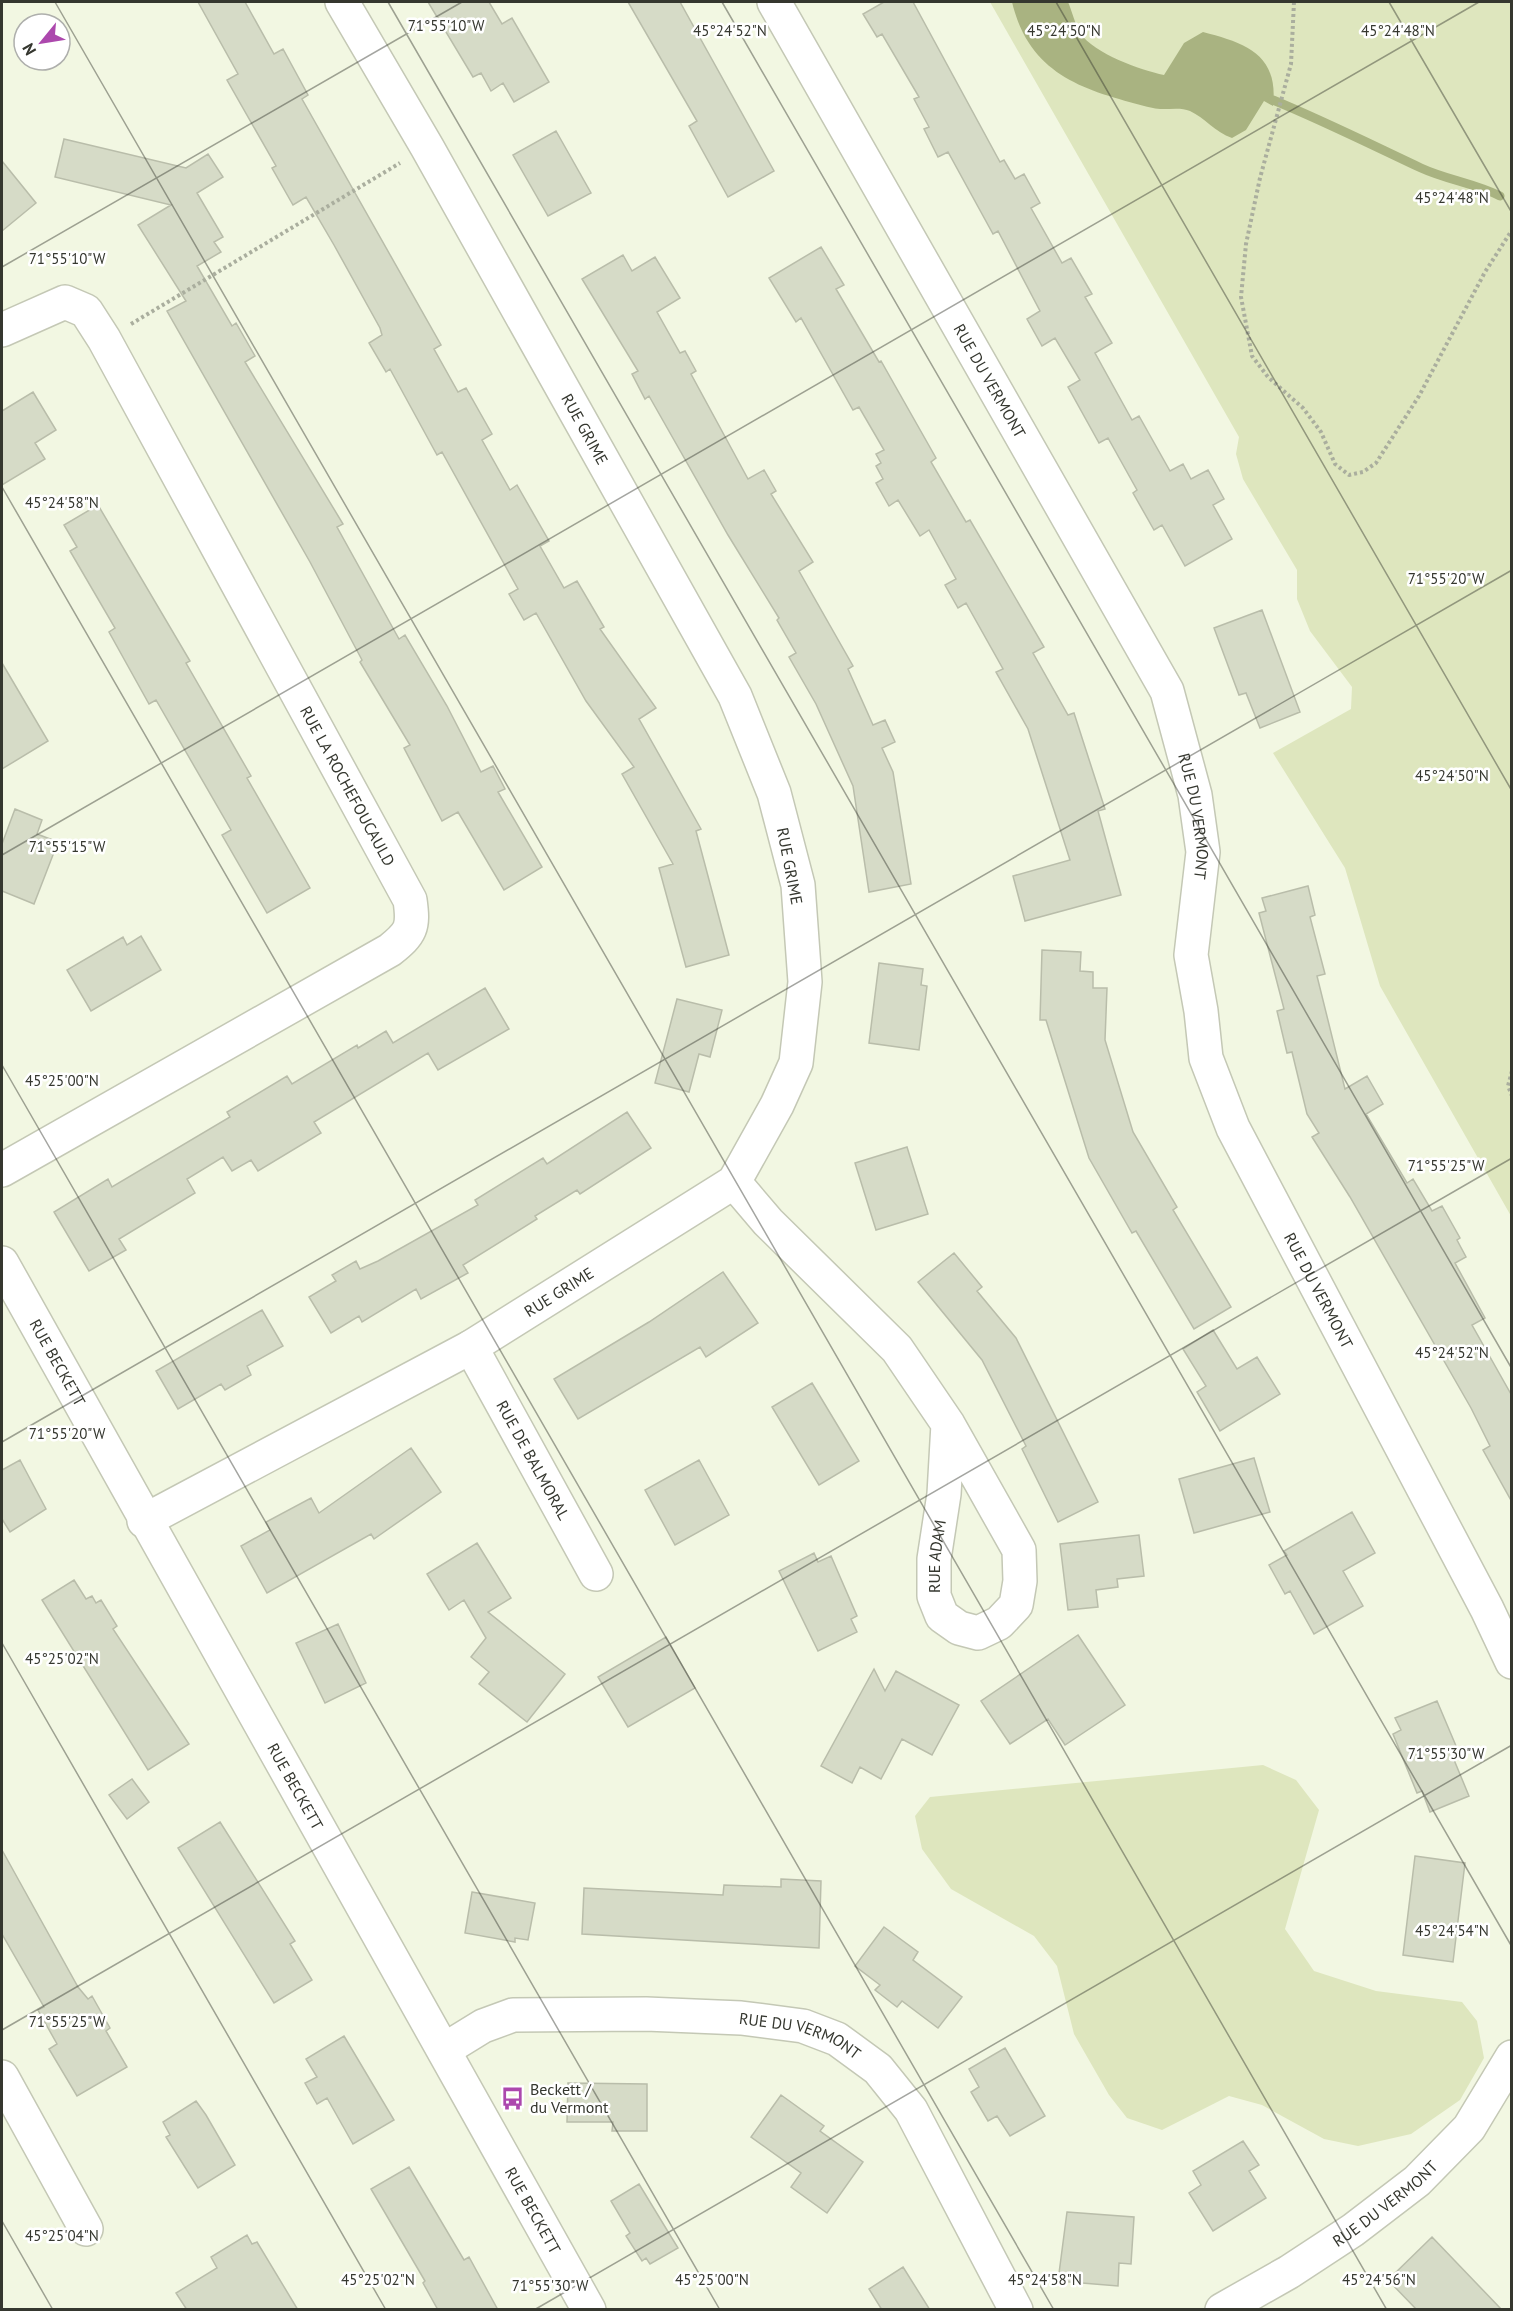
<svg xmlns="http://www.w3.org/2000/svg" width="1513" height="2311" font-family="'PT Sans',sans-serif">
<style>
.green{fill:#dee6be}
.water{fill:#a9b381}
.lines{fill:none;stroke-linecap:round;stroke-linejoin:round}
.stream{stroke:#a9b381;stroke-width:9}
.building{fill:#d6dbc7;stroke:#b9bdaa;stroke-width:1.5}
.minor-casing{stroke:#c4c8b5;stroke-width:36}
.path{stroke:#aaae9e;stroke-width:4;stroke-dasharray:3 3;stroke-linecap:butt}
.minor{stroke:#fff;stroke-width:33}
.ticks{fill:none;stroke:#35372f;stroke-width:1.5;stroke-opacity:0.45}
.labels{text-anchor:middle;dominant-baseline:central;stroke-width:5;stroke-linejoin:round;paint-order:stroke}
.street-label{font-size:16px;fill:#35372f;stroke:#fff}
.poi-label{font-size:16px;fill:#35372f;stroke:#fff;text-anchor:start}
.ticks-label{font-size:15px;text-anchor:middle;fill:#35372f;stroke:#fff;stroke-width:5;stroke-linejoin:round;paint-order:stroke}
</style>
<rect width="100%" height="100%" fill="#f2f7e2"/>
<path class="green" d="M 990,2 L 1511,2 L 1511,1216 L 1380,986 L 1345,868 L 1273,753 L 1351,709 L 1352,687 L 1310,631 L 1297,599 L 1297,570 L 1243,479 L 1236,454 L 1239,437 Z
M 1263,1765 L 1296,1780 L 1319,1810 L 1285,1929 L 1314,1971 L 1376,1991 L 1462,2002 L 1477,2021 L 1484,2058 L 1460,2100 L 1411,2134 L 1358,2146 L 1324,2139 L 1262,2105 L 1229,2096 L 1162,2130 L 1127,2118 L 1109,2095 L 1074,2034 L 1057,1966 L 1034,1936 L 951,1889 L 922,1849 L 915,1816 L 930,1797 Z"/>
<path class="water" d="M 1012,2 L 1068,2 C 1072,11 1075,24 1080,33 C 1095,54 1140,70 1164,75 L 1184,43 L 1203,32 C 1245,43 1279,54 1273,106 L 1264,101 L 1246,130 L 1232,138 C 1215,132 1205,118 1190,111 C 1179,106 1164,111 1153,108 C 1087,91 1030,77 1012,2 Z"/>
<g class="lines">
<path class="stream" d="M 1273,100 C 1324,121 1372,145 1421,168 C 1447,180 1474,183 1500,196"/>
</g>
<path class="building" d="M 198,2 L 245,2 L 274,54 L 283,49 L 308,95 L 302,99 L 441,345 L 434,349 L 458,392 L 466,388 L 492,434 L 482,440 L 510,490 L 517,485 L 549,541 L 540,546 L 564,588 L 577,581 L 604,627 L 600,629 L 656,708 L 639,719 L 701,829 L 696,831 L 729,955 L 686,967 L 659,868 L 673,864 L 622,774 L 634,767 L 586,701 L 536,613 L 524,620 L 509,594 L 518,589 L 442,452 L 437,455 L 390,369 L 386,372 L 369,343 L 382,335 L 380,328 L 334,245 L 306,197 L 293,205 L 272,168 L 276,166 L 227,80 L 238,74 Z
M 428,2 L 489,2 L 502,24 L 512,18 L 549,82 L 514,102 L 503,83 L 491,91 L 481,73 L 473,77 Z
M 628,2 L 680,2 L 774,171 L 728,197 L 689,126 L 697,121 Z
M 884,2 L 913,2 L 1000,162 L 1004,160 L 1015,179 L 1024,174 L 1040,203 L 1031,208 L 1062,263 L 1071,258 L 1092,294 L 1085,297 L 1112,343 L 1095,353 L 1132,420 L 1139,416 L 1170,471 L 1183,464 L 1191,479 L 1208,470 L 1224,499 L 1213,505 L 1232,539 L 1185,566 L 1162,525 L 1154,530 L 1133,493 L 1137,490 L 1108,438 L 1099,443 L 1068,387 L 1080,380 L 1055,338 L 1042,346 L 1027,319 L 1040,311 L 998,231 L 993,234 L 948,152 L 938,157 L 924,129 L 929,127 L 914,99 L 919,97 L 882,34 L 877,37 L 863,14 Z
M 556,131 L 591,193 L 548,216 L 513,155 Z
M 64,139 L 186,168 L 208,154 L 223,177 L 197,193 L 223,237 L 214,242 L 221,252 L 197,266 L 232,326 L 236,323 L 255,356 L 245,362 L 343,524 L 337,527 L 399,639 L 405,635 L 447,706 L 481,772 L 493,766 L 505,789 L 498,792 L 542,867 L 504,890 L 458,812 L 442,821 L 404,748 L 410,745 L 360,662 L 362,660 L 310,562 L 167,311 L 186,301 L 138,225 L 171,205 L 55,177 Z
M 2,161 L 36,203 L 2,231 Z
M 821,247 L 844,285 L 836,289 L 879,362 L 881,361 L 936,458 L 931,462 L 966,522 L 970,520 L 1044,647 L 1033,653 L 1068,715 L 1074,713 L 1105,809 L 1098,811 L 1121,895 L 1025,921 L 1013,876 L 1070,860 L 1028,729 L 996,672 L 1003,669 L 966,603 L 958,608 L 945,585 L 956,579 L 929,530 L 920,536 L 898,500 L 889,506 L 876,483 L 883,479 L 876,466 L 881,463 L 876,454 L 884,450 L 859,407 L 853,410 L 801,318 L 796,322 L 769,278 Z
M 623,255 L 632,271 L 655,257 L 680,298 L 657,312 L 680,353 L 685,351 L 696,371 L 691,374 L 748,479 L 764,470 L 776,491 L 771,494 L 813,562 L 799,571 L 853,666 L 848,669 L 873,725 L 885,720 L 895,742 L 882,748 L 893,772 L 911,884 L 869,892 L 853,786 L 816,704 L 789,657 L 796,653 L 777,620 L 779,618 L 728,535 L 649,396 L 645,399 L 632,374 L 638,371 L 582,279 Z
M 33,392 L 56,430 L 35,443 L 45,459 L 2,485 L 2,411 Z
M 98,505 L 190,661 L 186,663 L 251,776 L 247,778 L 310,888 L 267,913 L 222,835 L 231,830 L 156,700 L 149,704 L 109,632 L 115,628 L 70,551 L 77,547 L 64,525 Z
M 1262,610 L 1300,712 L 1260,728 L 1246,693 L 1239,695 L 1214,628 Z
M 2,663 L 48,741 L 2,769 Z
M 15,809 L 42,820 L 37,834 L 58,842 L 34,904 L 2,891 L 2,844 Z
M 1308,886 L 1315,915 L 1310,917 L 1325,974 L 1317,976 L 1345,1089 L 1367,1076 L 1383,1104 L 1366,1114 L 1407,1183 L 1413,1179 L 1432,1211 L 1442,1206 L 1460,1238 L 1457,1240 L 1466,1257 L 1455,1263 L 1485,1318 L 1472,1325 L 1512,1396 L 1512,1502 L 1483,1450 L 1490,1446 L 1471,1408 L 1350,1197 L 1312,1137 L 1319,1133 L 1307,1114 L 1292,1052 L 1287,1053 L 1277,1011 L 1284,1009 L 1259,913 L 1266,911 L 1262,898 Z
M 141,936 L 161,970 L 91,1011 L 67,970 L 123,937 L 127,945 Z
M 1042,950 L 1081,952 L 1080,971 L 1093,972 L 1093,988 L 1107,988 L 1105,1040 L 1133,1132 L 1177,1207 L 1173,1210 L 1231,1307 L 1194,1329 L 1136,1231 L 1132,1233 L 1089,1158 L 1046,1020 L 1040,1020 Z
M 879,963 L 923,969 L 921,985 L 927,986 L 919,1050 L 869,1043 Z
M 485,988 L 509,1029 L 438,1070 L 428,1053 L 314,1122 L 321,1133 L 258,1171 L 251,1160 L 232,1171 L 223,1157 L 187,1179 L 195,1193 L 119,1239 L 126,1250 L 89,1271 L 54,1212 L 108,1179 L 112,1187 L 230,1117 L 227,1112 L 287,1076 L 292,1084 L 357,1045 L 358,1048 L 386,1031 L 393,1043 Z
M 677,999 L 722,1010 L 710,1057 L 699,1054 L 689,1092 L 655,1083 Z
M 627,1112 L 651,1148 L 580,1194 L 577,1190 L 535,1216 L 537,1219 L 463,1265 L 468,1273 L 421,1299 L 416,1289 L 362,1322 L 359,1316 L 331,1333 L 309,1297 L 336,1281 L 332,1275 L 356,1261 L 360,1269 L 378,1261 L 478,1205 L 475,1200 L 543,1158 L 547,1164 Z
M 907,1147 L 928,1214 L 876,1230 L 855,1163 Z
M 954,1253 L 982,1287 L 977,1291 L 1016,1338 L 1098,1502 L 1058,1522 L 1022,1449 L 1026,1446 L 982,1360 L 918,1282 Z
M 723,1272 L 758,1323 L 706,1357 L 700,1347 L 578,1419 L 554,1379 L 649,1322 Z
M 262,1310 L 283,1346 L 247,1366 L 251,1375 L 225,1390 L 221,1384 L 178,1409 L 156,1371 Z
M 1213,1330 L 1237,1369 L 1257,1357 L 1280,1394 L 1220,1431 L 1197,1392 L 1206,1386 L 1183,1349 Z
M 812,1383 L 859,1461 L 819,1485 L 772,1407 Z
M 411,1448 L 441,1492 L 374,1539 L 371,1534 L 267,1593 L 241,1546 L 270,1530 L 266,1522 L 311,1498 L 319,1513 Z
M 1254,1458 L 1270,1512 L 1194,1533 L 1179,1479 Z
M 20,1460 L 46,1509 L 10,1532 L 2,1519 L 2,1470 Z
M 699,1460 L 729,1515 L 675,1545 L 645,1490 Z
M 1352,1512 L 1375,1553 L 1343,1571 L 1363,1606 L 1314,1634 L 1290,1591 L 1285,1594 L 1269,1565 L 1287,1555 L 1284,1551 Z
M 1139,1535 L 1144,1576 L 1117,1579 L 1118,1587 L 1096,1590 L 1098,1607 L 1068,1610 L 1060,1544 Z
M 477,1543 L 511,1598 L 488,1612 L 565,1674 L 527,1722 L 479,1684 L 489,1672 L 471,1657 L 486,1638 L 464,1600 L 449,1610 L 427,1574 Z
M 814,1553 L 818,1562 L 831,1556 L 857,1616 L 851,1619 L 857,1632 L 818,1651 L 779,1571 Z
M 74,1580 L 86,1599 L 92,1596 L 96,1603 L 101,1600 L 117,1626 L 113,1629 L 189,1744 L 148,1770 L 42,1600 Z
M 338,1624 L 366,1683 L 325,1703 L 296,1643 Z
M 1078,1635 L 1125,1705 L 1065,1745 L 1048,1719 L 1010,1744 L 981,1701 Z
M 666,1637 L 695,1688 L 628,1727 L 598,1677 Z
M 874,1669 L 885,1691 L 896,1671 L 959,1705 L 932,1755 L 902,1739 L 881,1779 L 860,1767 L 852,1783 L 821,1766 Z
M 1437,1701 L 1459,1753 L 1452,1755 L 1469,1796 L 1430,1812 L 1422,1791 L 1417,1793 L 1393,1734 L 1401,1730 L 1395,1718 Z
M 132,1779 L 149,1802 L 127,1819 L 109,1795 Z
M 220,1822 L 295,1941 L 290,1944 L 312,1980 L 274,2003 L 178,1848 Z
M 2,1850 L 78,1987 L 88,1999 L 92,1996 L 110,2028 L 106,2031 L 127,2067 L 77,2096 L 49,2049 L 57,2044 L 38,2010 L 44,2007 L 2,1934 Z
M 1415,1856 L 1465,1863 L 1453,1962 L 1403,1955 Z
M 781,1879 L 821,1881 L 819,1948 L 582,1934 L 584,1888 L 723,1895 L 724,1885 L 781,1887 Z
M 472,1892 L 535,1903 L 528,1940 L 515,1938 L 515,1942 L 465,1933 Z
M 884,1927 L 918,1952 L 913,1960 L 962,1997 L 938,2028 L 902,2001 L 897,2007 L 875,1990 L 880,1985 L 855,1966 Z
M 344,2036 L 394,2120 L 353,2144 L 327,2098 L 317,2104 L 305,2083 L 317,2077 L 306,2059 Z
M 1005,2048 L 1045,2116 L 1010,2136 L 997,2116 L 988,2121 L 971,2092 L 979,2087 L 969,2069 Z
M 568,2083 L 647,2084 L 647,2131 L 612,2131 L 613,2122 L 567,2122 Z
M 781,2095 L 824,2126 L 820,2131 L 863,2162 L 827,2213 L 791,2187 L 801,2173 L 751,2137 Z
M 196,2101 L 206,2115 L 235,2165 L 198,2188 L 166,2137 L 170,2135 L 163,2122 Z
M 1243,2141 L 1259,2165 L 1249,2171 L 1266,2198 L 1213,2231 L 1189,2193 L 1201,2185 L 1193,2171 Z
M 409,2167 L 464,2260 L 469,2257 L 498,2310 L 438,2310 L 423,2283 L 425,2281 L 371,2189 Z
M 639,2184 L 678,2248 L 650,2264 L 646,2258 L 642,2261 L 626,2236 L 630,2233 L 611,2201 Z
M 1067,2212 L 1134,2217 L 1131,2264 L 1119,2263 L 1118,2286 L 1058,2281 Z
M 247,2235 L 252,2244 L 257,2242 L 298,2310 L 187,2310 L 176,2293 L 217,2268 L 211,2257 Z
M 1432,2237 L 1502,2310 L 1417,2310 L 1388,2280 Z
M 903,2267 L 930,2310 L 882,2310 L 869,2289 Z"/>
<g class="lines">
<defs>
<g id="minor">
<path id="s1" d="M 774,2 L 1167,691 L 1195,795 L 1203,852 L 1191,955 L 1201,1011 L 1206,1058 L 1233,1128 L 1487,1609 L 1512,1662"/>
<path id="s2" d="M 2,330 L 65,302 L 86,311 L 104,339 L 410,900 C 414,928 411,933 390,950 L 2,1170"/>
<path id="s3" d="M 734,1182 L 768,1222 L 897,1349 L 948,1424 L 1019,1550 L 1020,1581 L 1016,1605 L 999,1623 L 978,1633 L 959,1628 L 942,1616 L 934,1596 L 934,1559 L 944,1494 L 948,1424"/>
<path id="s4" d="M 2,1263 L 589,2310"/>
<path id="s5" d="M 471,1347 L 596,1574"/>
<path id="s6" d="M 144,1521 L 471,1347 L 734,1182 L 777,1105 L 796,1063 L 805,982 L 798,885 L 774,793 L 735,696 L 427,147 L 342,2"/>
<path id="s7" d="M 444,2050 L 483,2026 L 513,2015 L 646,2014 L 741,2018 L 803,2026 L 837,2039 L 878,2069 L 911,2110 L 1016,2310"/>
<path d="M 2,2077 L 86,2229"/>
<path id="s8" d="M 1222,2310 L 1289,2272 L 1353,2230 L 1417,2181 L 1469,2128 L 1512,2057"/>
</g>
</defs>
<use href="#minor" class="minor-casing"/>
<path class="path" d="M 1294,2 L 1291,64 L 1260,178 L 1246,244 L 1241,297 L 1252,356 L 1268,377 L 1303,408 L 1321,432 L 1335,464 L 1349,475 L 1363,472 L 1376,463 L 1419,396 L 1485,272 L 1512,230
M 131,324 L 400,163
M 1512,1071 L 1508,1086 L 1512,1096"/>
<use href="#minor" class="minor"/>
</g>
<path class="ticks" d="M 55,2 L 1387,2310M 388,2 L 1512,1947M 722,2 L 1512,1369M 1056,2 L 1512,791M 1389,2 L 1512,213M 2,267 L 462,2M 2,487 L 1054,2310M 2,855 L 1479,2M 2,1065 L 720,2310M 2,1442 L 1512,570M 2,1643 L 386,2310M 2,2030 L 1512,1158M 2,2221 L 53,2310M 534,2310 L 1512,1745"/>
<defs>
<symbol id="bus-bare" viewBox="-9 -9 18 18"><path d="M-5-6H5V4H4V6H2V4H-2V6H-4V4H-5ZM-3.5-4V0h7V-4ZM-3.5 1.2v1.5H-2V1.2ZM2 1.2v1.5H3.5V1.2Z" fill="#ac48ad" stroke="#fff" stroke-width="2.5" paint-order="stroke"/></symbol>
</defs>
<g fill-rule="evenodd">
<use href="#bus-bare" x="496" y="2082" width="33" height="33"/>
</g>
<g class="labels">
<g class="street-label">
<text stroke="none"><textPath href="#s1" startOffset="436">RUE DU VERMONT</textPath></text>
<text transform="translate(585 429) rotate(61)">RUE GRIME</text>
<text stroke="none"><textPath href="#s2" startOffset="634">RUE LA ROCHEFOUCAULD</textPath></text>
<text stroke="none"><textPath href="#s1" startOffset="922">RUE DU VERMONT</textPath></text>
<text transform="translate(790 866) rotate(79)">RUE GRIME</text>
<text stroke="none"><textPath href="#s1" startOffset="1425">RUE DU VERMONT</textPath></text>
<text stroke="none"><textPath href="#s6" startOffset="474">RUE GRIME</textPath></text>
<text stroke="none"><textPath href="#s4" startOffset="114">RUE BECKETT</textPath></text>
<text stroke="none"><textPath href="#s5" startOffset="129">RUE DE BALMORAL</textPath></text>
<text stroke="none"><textPath href="#s3" startOffset="674">RUE ADAM</textPath></text>
<text stroke="none"><textPath href="#s4" startOffset="600">RUE BECKETT</textPath></text>
<text stroke="none"><textPath href="#s7" startOffset="368">RUE DU VERMONT</textPath></text>
<text stroke="none"><textPath href="#s8" startOffset="195">RUE DU VERMONT</textPath></text>
<text stroke="none"><textPath href="#s4" startOffset="1086">RUE BECKETT</textPath></text>
</g>
<g class="poi-label">
<text x="530" y="2089">Beckett /<tspan x="530" dy="18">du Vermont</tspan></text>
</g>
</g>
<g class="ticks-label">
<text x="446" y="31">71°55'10"W</text>
<text x="1064" y="36">45°24'50"N</text>
<text x="1398" y="36">45°24'48"N</text>
<text x="730" y="36">45°24'52"N</text>
<text x="1452" y="203">45°24'48"N</text>
<text x="67" y="264">71°55'10"W</text>
<text x="62" y="508">45°24'58"N</text>
<text x="1446" y="584">71°55'20"W</text>
<text x="1452" y="781">45°24'50"N</text>
<text x="67" y="852">71°55'15"W</text>
<text x="62" y="1086">45°25'00"N</text>
<text x="1446" y="1171">71°55'25"W</text>
<text x="1452" y="1358">45°24'52"N</text>
<text x="67" y="1439">71°55'20"W</text>
<text x="62" y="1664">45°25'02"N</text>
<text x="1446" y="1759">71°55'30"W</text>
<text x="1452" y="1936">45°24'54"N</text>
<text x="67" y="2027">71°55'25"W</text>
<text x="62" y="2241">45°25'04"N</text>
<text x="378" y="2285">45°25'02"N</text>
<text x="712" y="2285">45°25'00"N</text>
<text x="1045" y="2285">45°24'58"N</text>
<text x="1379" y="2285">45°24'56"N</text>
<text x="550" y="2291">71°55'30"W</text>
</g>
<rect width="1513" height="2311" fill="none" stroke="#35372f" stroke-width="6"/>
<g transform="translate(42 42) rotate(240)"><circle r="28" fill="#ffffff" stroke="#aeafac" stroke-width="1.5"/>
<path d="M0-4.5L10 22L0 15L-10 22Z" fill="#ac48ad"/>
<text y="-9" font-size="16" font-weight="bold" text-anchor="middle" fill="#35372f">N</text>
</g>
</svg>
